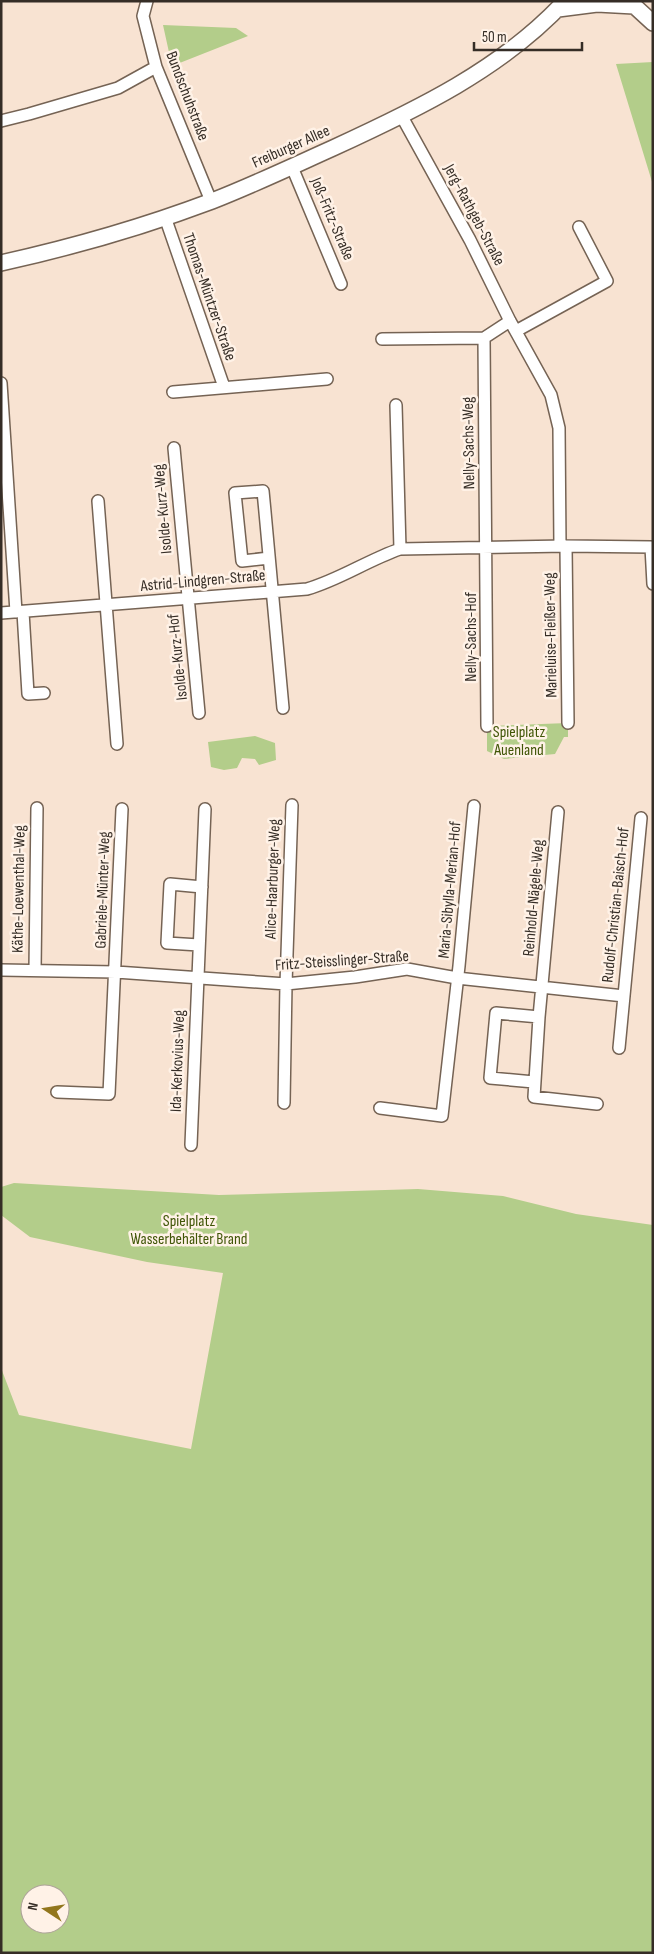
<svg xmlns="http://www.w3.org/2000/svg" width="654" height="1954" font-family="'Sofia Sans Condensed',sans-serif">
<style>
.green{fill:#b3cd8a;fill-rule:evenodd}
.lines{fill:none;stroke-linecap:round;stroke-linejoin:round}
.street-casing{stroke:#756354;stroke-width:14}
.secondary-casing{stroke:#756354;stroke-width:18}
.street{stroke:#fff;stroke-width:11}
.secondary{stroke:#fff;stroke-width:15}
.labels{text-anchor:middle;dominant-baseline:central;stroke-width:5;stroke-linejoin:round;paint-order:stroke}
.street-label{font-size:16px;fill:#352d26;stroke:#fff2e7}
.park-label{font-size:16px;fill:#405607;stroke:#fff2e7}
</style>
<rect width="100%" height="100%" fill="#f8e3d2"/>
<path class="green" d="M 163,25 L 236,28 L 248,36 L 172,66 Z
M 653,62 L 653,185 L 616,64 Z
M 568,723 L 568,737 L 564,737 L 555,754 L 504,759 L 487,751 L 487,726 Z
M 255,736 L 275,743 L 276,760 L 259,765 L 255,759 L 242,758 L 237,768 L 224,770 L 211,767 L 208,742 Z
M 14,1183 L 219,1195 L 418,1189 L 503,1196 L 576,1214 L 653,1225 L 653,1953 L 1,1953 L 1,1368 L 19,1415 L 191,1449 L 223,1273 L 147,1262 L 30,1237 L 1,1215 L 1,1187 ZM 30,1894 L 60,1894 L 60,1924 L 30,1924 Z"/>
<g class="lines">
<defs>
<path id="street" d="M 147,1 L 143,16 L 156,67 L 211,201
M 401,115 L 470,240 L 510,321 L 551,395 L 559,428 L 560,546
M 1,121 L 29,114 L 118,88 L 156,67
M 292,167 L 341,284
M 165,217 L 224,387
M 516,331 L 607,281 L 579,227
M 382,339 L 484,338
M 1,383 L 16,612
M 173,392 L 327,379
M 396,405 L 400,549
M 174,448 L 199,713
M 98,501 L 117,744
M 566,546 L 568,723
M 269,558 L 242,561 L 235,493 L 263,491 C 270,563 276,635 283,708
M 23,612 L 28,694 L 44,693
M 1,613 L 307,589 C 339,580 368,560 400,549 L 566,546 L 651,547 L 653,584
M 487,726 L 484,338 L 510,321
M 558,812 L 539,1017 L 534,1097 L 597,1104
M 199,945 L 167,943 L 170,884 L 202,887
M 1,970 L 116,972 L 286,984 L 355,977 L 407,969 L 457,978 L 624,996
M 35,970 L 37,808
M 619,1048 L 641,818
M 534,1082 L 490,1078 L 496,1013 L 539,1017
M 57,1092 L 109,1094 L 122,809
M 284,1103 L 286,984 L 292,805
M 380,1108 L 442,1116 L 459,966 L 474,806
M 191,1145 L 205,809"/>
<path id="secondary" d="M 629,1 L 653,23
M 558,9 L 597,4 L 634,6
M 1,263 C 73,247 143,227 212,201 C 253,185 293,166 333,148 C 416,110 502,69 565,1"/>
</defs>
<use href="#street" class="street-casing"/>
<use href="#secondary" class="secondary-casing"/>
<use href="#street" class="street"/>
<use href="#secondary" class="secondary"/>
</g>
<g class="labels">
<g class="street-label">
<text transform="translate(187 96) rotate(69)">Bundschuhstraße</text>
<text transform="translate(291 147) rotate(-24)">Freiburger Allee</text>
<text transform="translate(474 215) rotate(62)">Jerg-Rathgeb-Straße</text>
<text transform="translate(332 219) rotate(67)">Joß-Fritz-Straße</text>
<text transform="translate(209 297) rotate(71)">Thomas-Müntzer-Straße</text>
<text transform="translate(469 443) rotate(-91)">Nelly-Sachs-Weg</text>
<text transform="translate(163 509) rotate(-95)">Isolde-Kurz-Weg</text>
<text transform="translate(203 581) rotate(-5)">Astrid-Lindgren-Straße</text>
<text transform="translate(551 635) rotate(-91)">Marieluise-Fleißer-Weg</text>
<text transform="translate(471 637) rotate(-90)">Nelly-Sachs-Hof</text>
<text transform="translate(178 657) rotate(-96)">Isolde-Kurz-Hof</text>
<text transform="translate(273 879) rotate(-88)">Alice-Haarburger-Weg</text>
<text transform="translate(19 889) rotate(-89)">Käthe-Loewenthal-Weg</text>
<text transform="translate(103 890) rotate(-88)">Gabriele-Münter-Weg</text>
<text transform="translate(450 890) rotate(-85)">Maria-Sibylla-Merian-Hof</text>
<text transform="translate(534 898) rotate(-85)">Reinhold-Nägele-Weg</text>
<text transform="translate(616 905) rotate(-84)">Rudolf-Christian-Baisch-Hof</text>
<text transform="translate(342 961) rotate(-4)">Fritz-Steisslinger-Straße</text>
<text transform="translate(178 1061) rotate(-88)">Ida-Kerkovius-Weg</text>
</g>
<g class="park-label">
<text x="519" y="732">Spielplatz<tspan x="519" dy="18">Auenland</tspan></text>
<text x="189" y="1221">Spielplatz<tspan x="189" dy="18">Wasserbehälter Brand</tspan></text>
</g>
</g>
<rect width="654" height="1954" fill="none" stroke="#352d26" stroke-width="5"/>
<g transform="translate(45 1909) rotate(282)"><circle r="24" fill="#fff2e7" stroke="#aea39a"/>
<path d="M0-4L9 19L0 12L-9 19Z" fill="#92761c"/>
<text y="-8" font-size="14" font-weight="bold" text-anchor="middle" fill="#352d26">N</text>
</g>
<path d="M474 42v8h108v-8" fill="none" stroke="#352d26" stroke-width="2.5"/>
<text x="482" y="42" font-size="15" fill="#352d26" stroke="#fff2e7" stroke-width="4" paint-order="stroke">50 m</text>
</svg>
